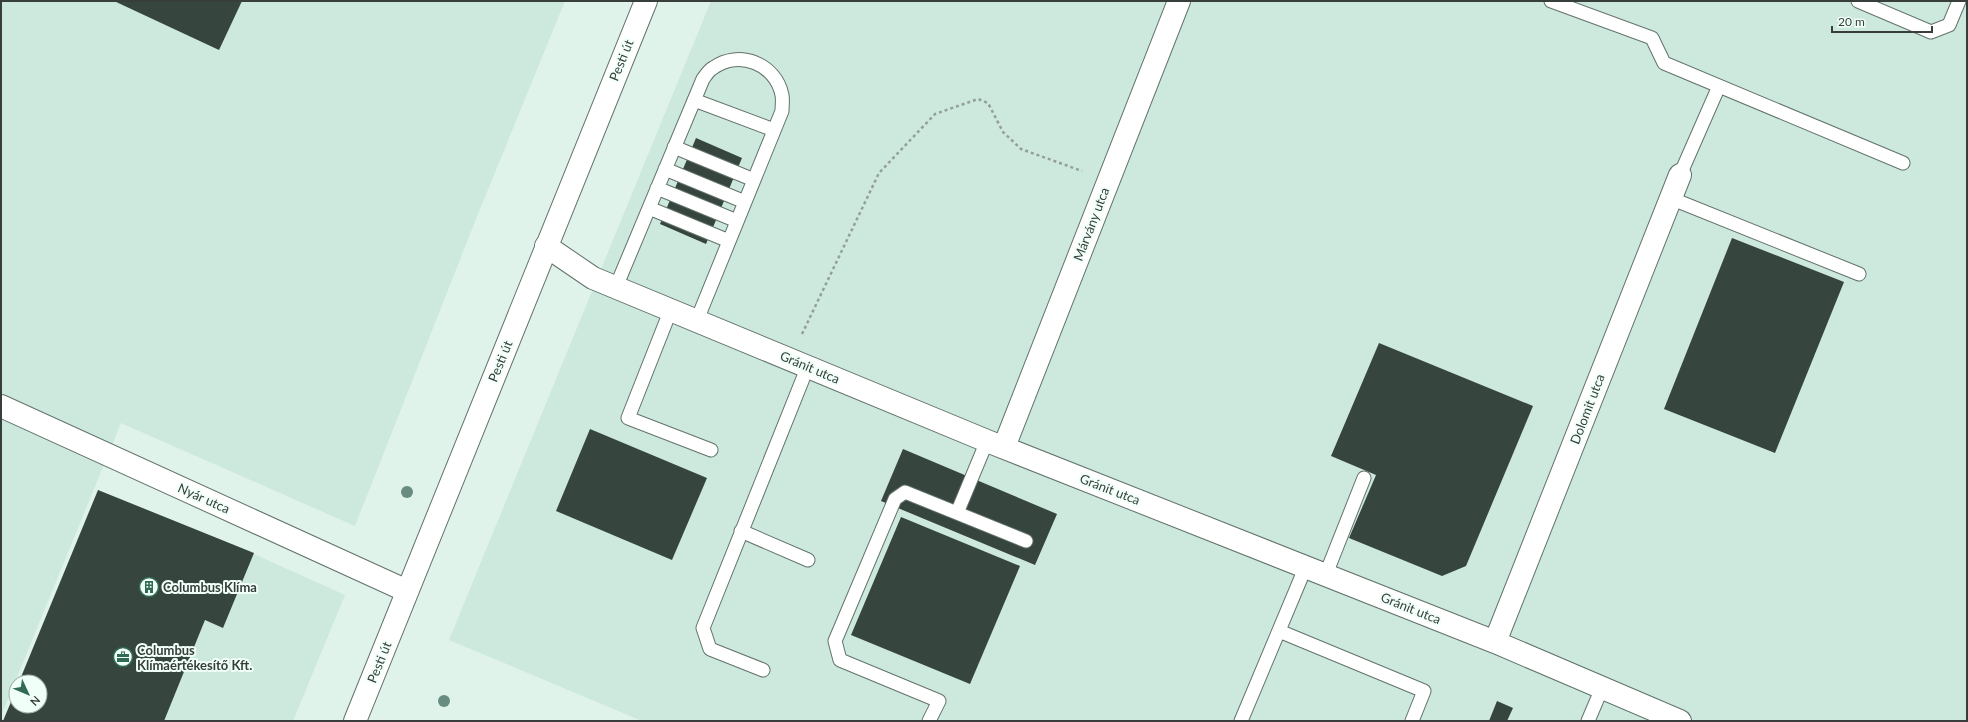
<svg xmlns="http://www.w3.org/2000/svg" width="1968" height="722" font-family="Lato,sans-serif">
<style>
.built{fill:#cde8dc}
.building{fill:#36453e}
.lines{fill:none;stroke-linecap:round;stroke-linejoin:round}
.service-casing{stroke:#62736b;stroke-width:15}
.minor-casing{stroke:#62736b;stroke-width:24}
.secondary-casing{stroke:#62736b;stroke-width:24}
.path{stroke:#93a09a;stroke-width:2.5;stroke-dasharray:3 3;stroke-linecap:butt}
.service{stroke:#fff;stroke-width:13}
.minor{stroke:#fff;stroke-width:22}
.secondary{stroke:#fff;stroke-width:22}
.tree{fill:#688c7f}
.labels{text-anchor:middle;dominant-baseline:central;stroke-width:4;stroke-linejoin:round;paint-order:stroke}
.street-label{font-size:13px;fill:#373e3b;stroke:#f0fff8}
.poi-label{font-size:13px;font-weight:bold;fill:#373e3b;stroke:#f0fff8;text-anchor:start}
</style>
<rect width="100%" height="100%" fill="#e0f3ea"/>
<path class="built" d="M 1,1 L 565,1 L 476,219 L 355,526 L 121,423 L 1,716 Z
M 711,1 L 1967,1 L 1967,721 L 642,721 L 449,640 Z
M 98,490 L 236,546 L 345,595 L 293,721 L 3,721 L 16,690 L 16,706 L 40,706 L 40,682 L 19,682 Z"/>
<path class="building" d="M 114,1 L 242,1 L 219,50 Z
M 696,138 L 742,158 L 706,244 L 660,224 Z
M 1732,238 L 1844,282 L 1775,453 L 1664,409 Z
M 1379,343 L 1533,406 L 1466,566 L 1442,576 L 1349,538 L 1376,475 L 1331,456 Z
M 590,429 L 707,478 L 672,560 L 556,511 Z
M 903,449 L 1057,514 L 1035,565 L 881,501 Z
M 98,490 L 254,553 L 223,628 L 205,620 L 164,721 L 3,721 L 16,690 L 16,706 L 40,706 L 40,682 L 19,682 Z
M 901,517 L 1020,566 L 970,684 L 851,635 Z
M 1497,701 L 1513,708 L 1507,721 L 1489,721 Z"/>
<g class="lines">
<defs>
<path id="service" d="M 1551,1 L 1652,38 L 1664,63 L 1903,163
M 1858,1 L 1931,32 L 1949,25 L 1959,1
M 694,100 L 774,130
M 674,147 L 754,180
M 665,169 L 745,202
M 1680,175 L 1719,86
M 657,188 L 737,221
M 1670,198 L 1859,274
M 649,208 L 729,241
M 616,287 L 703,79 C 706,75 709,70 713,68 C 739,49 776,64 782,95 C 783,100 782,106 782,111 L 697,320
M 671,309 L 628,418 L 711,450
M 957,513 L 987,441
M 741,531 L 808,560
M 1326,574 L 1364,478
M 1279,631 L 1424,691 L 1412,721
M 763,670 L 710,649 L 703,628 L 808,366
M 929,721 L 939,701 L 840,660 L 835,641 L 895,499 L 905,492 L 1026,541
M 1241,721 L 1306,566
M 1588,721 L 1602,688"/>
<path id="minor" d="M 546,246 L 593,278 L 987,441 L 1495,642 L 1680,721
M 1,406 L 407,591
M 1004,447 L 1179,1
M 1495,642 L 1680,175"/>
<path id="secondary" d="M 355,721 L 646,1"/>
</defs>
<use href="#service" class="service-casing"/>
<use href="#minor" class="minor-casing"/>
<use href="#secondary" class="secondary-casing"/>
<path class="path" d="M 802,334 L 879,173 L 935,114 L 978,99 L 988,103 L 1003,132 L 1021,149 L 1082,171"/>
<use href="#service" class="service"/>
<use href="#minor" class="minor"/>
<use href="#secondary" class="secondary"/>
</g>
<g class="tree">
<circle cx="407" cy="492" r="6"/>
<circle cx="444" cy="701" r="6"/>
</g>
<defs>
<symbol id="building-ring" viewBox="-11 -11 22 22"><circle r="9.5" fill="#f0fff8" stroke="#316b55" stroke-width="1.5"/><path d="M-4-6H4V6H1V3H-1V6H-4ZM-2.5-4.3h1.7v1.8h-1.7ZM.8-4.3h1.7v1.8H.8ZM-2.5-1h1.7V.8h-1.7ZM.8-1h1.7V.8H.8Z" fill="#316b55"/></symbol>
<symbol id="office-ring" viewBox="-11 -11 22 22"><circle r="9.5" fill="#f0fff8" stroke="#316b55" stroke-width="1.5"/><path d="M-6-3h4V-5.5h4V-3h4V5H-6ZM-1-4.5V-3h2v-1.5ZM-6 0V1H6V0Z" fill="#316b55"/></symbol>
</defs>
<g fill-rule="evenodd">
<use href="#building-ring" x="138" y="576" width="22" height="22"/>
<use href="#office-ring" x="112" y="646" width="22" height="22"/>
</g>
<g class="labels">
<g class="street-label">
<text transform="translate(621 60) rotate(-68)">Pesti út</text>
<text transform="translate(1091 224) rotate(-69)">Márvány utca</text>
<text transform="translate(500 361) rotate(-68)">Pesti út</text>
<text transform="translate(810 367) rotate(23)">Gránit utca</text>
<text transform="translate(1587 409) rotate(-69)">Dolomit utca</text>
<text transform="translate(1110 489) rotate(21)">Gránit utca</text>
<text transform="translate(204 498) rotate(24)">Nyár utca</text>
<text transform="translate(1411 608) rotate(22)">Gránit utca</text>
<text transform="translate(379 662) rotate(-68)">Pesti út</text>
</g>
<g class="poi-label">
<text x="163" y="587">Columbus Klíma</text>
<text x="137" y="650">Columbus<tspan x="137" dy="15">Klímaértékesítő Kft.</tspan></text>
</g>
</g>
<rect width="1968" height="722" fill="none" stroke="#373e3b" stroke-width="4"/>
<g transform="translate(28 694) rotate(134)"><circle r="19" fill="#f0fff8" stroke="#a6b2ac"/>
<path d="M0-3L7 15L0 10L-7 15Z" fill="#316b55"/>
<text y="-6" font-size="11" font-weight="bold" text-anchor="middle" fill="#373e3b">N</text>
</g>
<path d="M1832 26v6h100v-6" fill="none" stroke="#373e3b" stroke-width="2"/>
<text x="1838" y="26" font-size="12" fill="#373e3b" stroke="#f0fff8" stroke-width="3" paint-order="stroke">20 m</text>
</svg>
